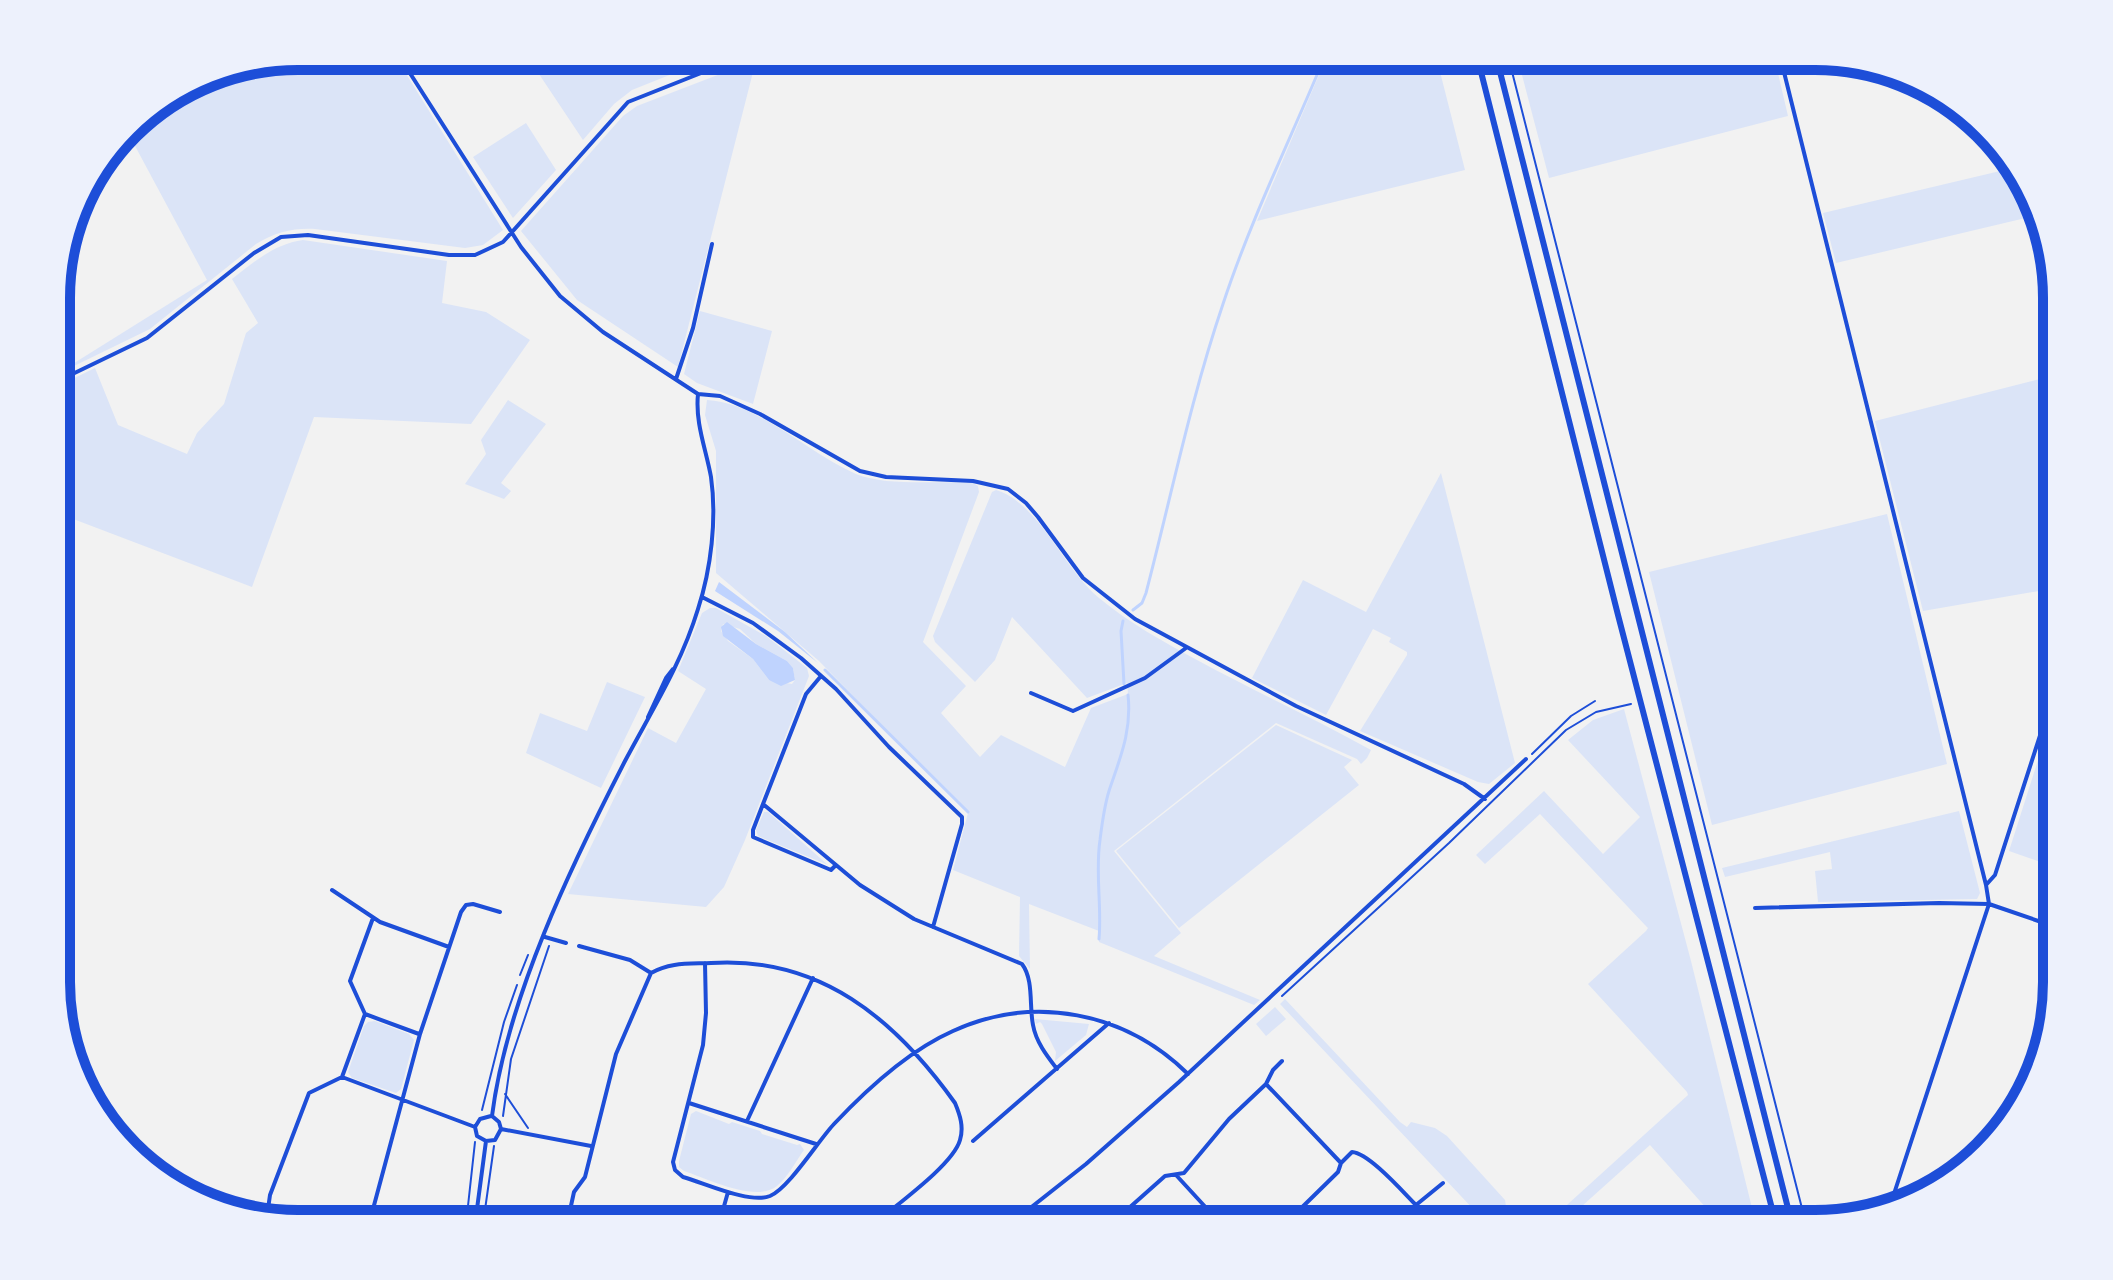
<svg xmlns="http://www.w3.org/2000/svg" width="2113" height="1280" font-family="'Noto Sans',sans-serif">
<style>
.green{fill:#dbe4f7;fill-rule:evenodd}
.water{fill:#bfd3fe}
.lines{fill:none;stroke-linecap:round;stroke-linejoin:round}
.stream{stroke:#bfd3fe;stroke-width:3}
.path{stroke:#1d4ed8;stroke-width:2}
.minor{stroke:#1d4ed8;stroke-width:4}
.primary{stroke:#1d4ed8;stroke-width:6}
.rim{fill:none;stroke:#1d4ed8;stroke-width:10}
</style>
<rect width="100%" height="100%" fill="#f2f2f2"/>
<path class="green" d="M 298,56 L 395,56 L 503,230 L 483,245 L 465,248 L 315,229 C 293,228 276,232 256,244 L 150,329 L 72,367 L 71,365 L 207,280 L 127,131 L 138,116 L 206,74 Z
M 527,56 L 717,56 L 632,90 L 614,104 L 583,140 Z
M 1327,56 L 1436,56 L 1465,170 L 1257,221 Z
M 1517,56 L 1774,56 L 1788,116 L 1549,178 Z
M 754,61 L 752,76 L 678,367 L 577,300 L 521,231 L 623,116 L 637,106 Z
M 526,123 L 556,170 L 513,218 L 473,157 Z
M 2017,167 L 2034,216 L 1836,263 L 1823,213 Z
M 303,240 L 447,261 L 442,303 L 486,312 L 530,340 L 471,424 L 314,417 L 252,587 L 68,517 L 58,541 L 58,386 L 95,368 L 118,425 L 187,454 L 197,433 L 224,404 L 246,333 L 258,323 L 232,279 C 254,262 274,244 303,240 Z
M 700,311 L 772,331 L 753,404 L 697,383 L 684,374 Z
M 2056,375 L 2056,588 L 1923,611 L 1875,421 Z
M 508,400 L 546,424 L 501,483 L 511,491 L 504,499 L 465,484 L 486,454 L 481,440 Z
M 707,400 C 759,403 809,454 856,474 C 888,487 938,480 973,483 L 978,486 L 979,492 L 923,642 L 966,686 L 941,713 L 980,757 L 1001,735 L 1065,767 L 1091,708 L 1128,694 L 1127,683 L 1087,698 L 1012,617 L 995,660 L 975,682 L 935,642 L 933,636 L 992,492 L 996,490 C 1039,503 1063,568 1099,598 C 1129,623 1164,642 1197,660 C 1254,691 1314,718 1371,750 L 1367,758 L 1361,764 L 1357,759 L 1276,723 L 1114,851 L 1181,933 L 1154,956 L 1260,1000 L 1254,1005 L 1099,942 L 1099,931 L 1029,904 L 1030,969 L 1019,956 L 1020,897 L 953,870 L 968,813 L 819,661 L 716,573 L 716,451 L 705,415 Z
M 1441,473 L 1515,763 L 1489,784 L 1478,782 L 1360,731 L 1407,655 L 1407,652 L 1389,642 L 1391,638 L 1373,629 L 1326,715 L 1252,678 L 1303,580 L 1366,612 Z
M 1887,514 L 1947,764 L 1712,825 L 1649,572 Z
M 710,608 L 716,608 L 766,636 L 807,668 L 809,676 L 745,840 L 724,887 L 706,907 L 568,894 L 648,728 L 676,743 L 706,689 L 678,671 L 702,613 ZM 723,624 L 740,629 L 756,644 L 787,661 L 793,668 L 795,680 L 792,684 L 769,680 L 753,659 L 728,641 L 721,631 Z
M 607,682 L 645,697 L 601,788 L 526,753 L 540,713 L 587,731 Z
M 2056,704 L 2056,853 L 2052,866 L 2009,851 Z
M 1624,709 L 1691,961 L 1756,1224 L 1715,1224 L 1716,1219 L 1650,1145 L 1562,1224 L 1546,1224 L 1688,1095 L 1687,1092 L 1588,984 L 1646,931 L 1648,928 L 1645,925 L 1540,814 L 1485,864 L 1476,855 L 1544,791 L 1603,854 L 1640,817 L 1568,740 L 1593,720 Z
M 1276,725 L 1352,760 L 1344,767 L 1359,785 L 1179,928 L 1116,851 Z
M 1959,811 L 1980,893 L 1977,899 L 1818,902 L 1815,871 L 1832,869 L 1830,852 L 1725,877 L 1722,868 Z
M 764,812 L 768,812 L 828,865 L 758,836 L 756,830 Z
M 1285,999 L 1400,1122 L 1407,1127 L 1411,1122 L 1435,1128 L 1447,1136 L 1505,1200 L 1506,1207 L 1495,1224 L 1464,1224 L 1476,1212 L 1280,1004 Z
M 1275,1007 L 1286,1019 L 1266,1036 L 1256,1024 Z
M 1035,1019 L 1089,1024 L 1086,1035 L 1055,1061 L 1056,1052 L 1042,1024 L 1040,1022 L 1036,1024 Z
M 375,1021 L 409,1034 L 414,1040 L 401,1089 L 396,1093 L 352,1078 L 348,1072 L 364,1026 L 368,1022 Z
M 696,1111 L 729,1124 L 732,1122 L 760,1131 L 762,1134 L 797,1145 L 800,1144 L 804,1150 C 796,1161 788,1177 777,1186 C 756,1203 708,1179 684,1171 L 679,1167 L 679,1161 L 691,1114 Z"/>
<path class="water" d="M 719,582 L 785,632 L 818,663 L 778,631 L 718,593 L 715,591 Z
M 727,622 L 756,644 L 787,661 L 793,668 L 795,680 L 781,686 L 769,680 L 753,659 L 723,636 L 721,627 Z"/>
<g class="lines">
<path class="stream" d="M 1133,610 L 1142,603 L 1146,593 C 1171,497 1191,398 1223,304 C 1251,219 1291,138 1325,56
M 1123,621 L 1121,631 L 1124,684
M 825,670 L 968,812
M 1099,939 C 1102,906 1095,873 1100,840 C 1102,824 1104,807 1109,791 C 1120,758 1132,731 1128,695"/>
<path class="path" d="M 1508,56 L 1806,1224
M 1532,754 L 1571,716 L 1595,701
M 520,975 L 528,955
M 1282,996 L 1449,843 L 1566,730 L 1596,712 L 1631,704
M 505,1094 L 528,1128
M 482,1110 L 504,1022 L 517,985
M 503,1116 L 511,1059 L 549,946
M 466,1224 L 475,1142
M 483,1224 L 494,1146"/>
<path class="minor" d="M 399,56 L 521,247 L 560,296 L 603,332 L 698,394 L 720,396 L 760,414 L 860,471 L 886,477 L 973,481 L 1008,489 L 1026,503 L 1038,517 L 1083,578 L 1135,619 L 1296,706 L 1464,784 L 1485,799
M 1780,56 L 1986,885 L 1989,904 L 1890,1206
M 676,379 L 693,328 L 712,244
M 58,381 L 147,338 L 254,253 L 281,237 L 308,235 L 449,255 L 475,255 L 503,242 L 628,102 L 744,56
M 702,597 L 753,623 L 801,658 L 836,689 L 889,747 L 962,817 L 962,824 L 933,927
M 821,676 L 806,694 L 763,804 L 860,885 L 914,919 L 1022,964 C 1034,980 1029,1006 1033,1025 C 1036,1042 1047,1056 1057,1069
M 1031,693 L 1073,711 L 1145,678 L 1186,648
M 648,717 L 666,678 L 673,669
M 763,804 L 753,830 L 753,837 L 831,870 L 836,865
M 1986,885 L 1995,875 L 2056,686
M 332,890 L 380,922 L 449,947
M 1755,908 L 1939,903 L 1989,904 L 2056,927
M 545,937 L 566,943
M 579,946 L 630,960 L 651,973
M 705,963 L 706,1013 L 703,1045 L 673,1162 L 675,1170 L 683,1177 C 705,1183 749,1204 770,1196 C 789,1188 818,1141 834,1124 C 866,1090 910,1050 953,1031 C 1034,994 1125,1012 1188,1074
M 365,1014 L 350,981 L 373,918
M 419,1034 L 365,1014 L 342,1077 L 475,1127
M 1266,1084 L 1341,1163
M 689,1103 L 816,1144
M 492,1116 C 507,998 571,866 625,761 C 652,710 681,665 698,609 C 711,569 717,519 711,477 C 706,449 695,423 698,394
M 492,1116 L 499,1122 L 501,1129
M 747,1121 L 813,978
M 475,1127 L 480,1119 L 491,1116
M 475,1127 L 477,1136 L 486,1141
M 501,1129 L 591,1146
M 486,1141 L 495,1140 L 501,1129
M 973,1141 L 1109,1023
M 1176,1175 L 1221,1224
M 267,1216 L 270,1195 L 309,1093 L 342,1077
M 369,1224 L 420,1034 L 461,912 L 466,905 L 473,904 L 500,912
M 475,1224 L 486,1141
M 567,1224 L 574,1192 L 585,1177 L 616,1054 L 651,973 C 670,962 689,964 711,963 C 820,956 895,1019 955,1103 C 960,1115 964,1127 960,1140 C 953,1165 896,1205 874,1224
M 719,1224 L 728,1192
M 1010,1224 L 1086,1164 L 1179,1082 L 1526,759
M 1111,1224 L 1165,1176 L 1184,1173 L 1229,1119 L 1266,1084 L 1273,1070 L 1282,1061
M 1285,1224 L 1338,1172 L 1341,1163 L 1352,1152 C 1369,1153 1403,1192 1416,1205 L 1443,1183"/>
<path class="primary" d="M 1477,56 L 1618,615 L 1776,1224
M 1496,56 L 1792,1224"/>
</g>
<path d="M0 0H2113V1280H0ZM298 70H1815A228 228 0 0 1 2043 298V982A228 228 0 0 1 1815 1210H298A228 228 0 0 1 70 982V298A228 228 0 0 1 298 70Z" fill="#edf1fc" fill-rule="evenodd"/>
<path class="rim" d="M298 70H1815A228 228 0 0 1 2043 298V982A228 228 0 0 1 1815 1210H298A228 228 0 0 1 70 982V298A228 228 0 0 1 298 70Z"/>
</svg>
